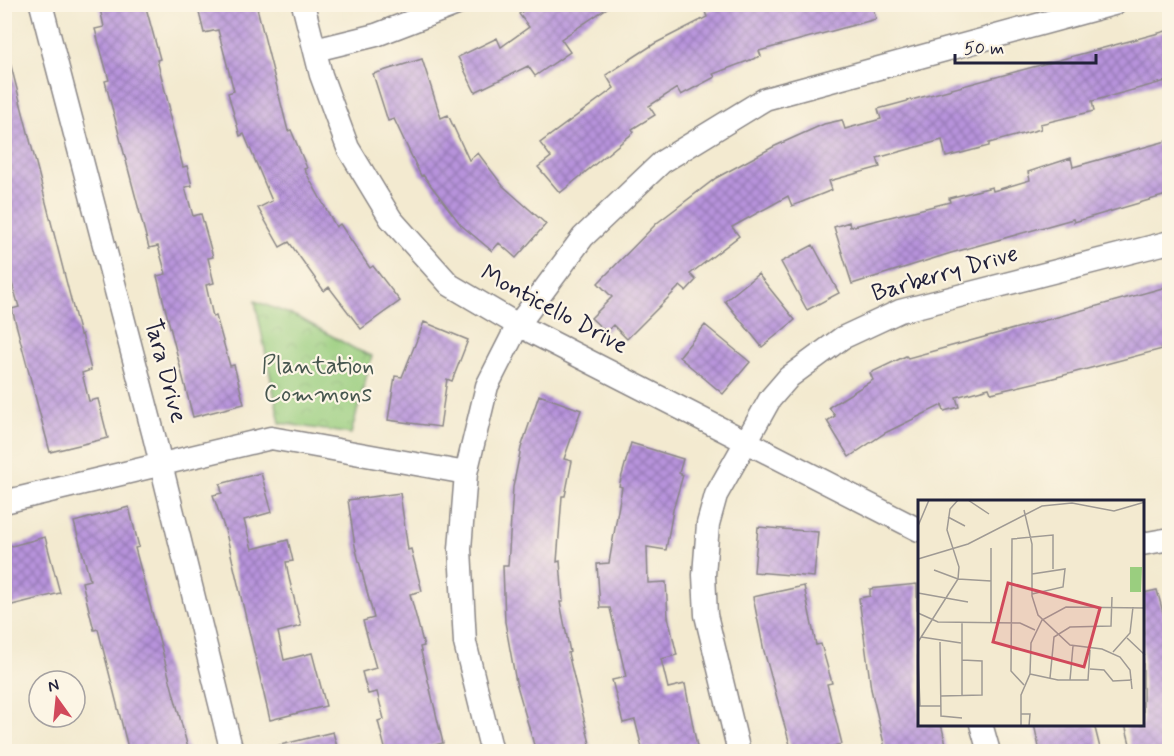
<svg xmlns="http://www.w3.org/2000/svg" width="1174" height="756" font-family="Mynerve,sans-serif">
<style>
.park{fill:url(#park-crowns);stroke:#5e785d;stroke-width:1.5}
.building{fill:url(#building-cross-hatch)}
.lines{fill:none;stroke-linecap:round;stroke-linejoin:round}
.minor-casing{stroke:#8a8686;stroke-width:25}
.minor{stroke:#fff;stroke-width:22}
.labels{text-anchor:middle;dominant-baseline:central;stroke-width:4.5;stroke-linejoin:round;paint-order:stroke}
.street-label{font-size:24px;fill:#22223b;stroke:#fcf5e5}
.park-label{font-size:24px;fill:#46564f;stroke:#fcf5e5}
.inset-road{fill:none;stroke:#9f9a94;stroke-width:1.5}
.view{fill:#d1495b;fill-opacity:0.15;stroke:#d1495b;stroke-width:3}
.inset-edge{fill:none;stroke:#22223b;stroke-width:3}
</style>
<defs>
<pattern id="park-crowns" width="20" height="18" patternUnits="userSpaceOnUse" patternTransform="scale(1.5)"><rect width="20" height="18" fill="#9ace7f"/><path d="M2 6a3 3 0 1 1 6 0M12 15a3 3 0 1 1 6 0" fill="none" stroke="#84b16f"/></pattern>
<pattern id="building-cross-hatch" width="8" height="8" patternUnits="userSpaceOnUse" patternTransform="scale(1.5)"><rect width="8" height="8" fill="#b793db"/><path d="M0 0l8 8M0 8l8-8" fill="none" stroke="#9478b3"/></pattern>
</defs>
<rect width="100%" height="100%" fill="#fcf5e5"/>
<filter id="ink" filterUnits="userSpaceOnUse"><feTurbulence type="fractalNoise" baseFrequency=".0167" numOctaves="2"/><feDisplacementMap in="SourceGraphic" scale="12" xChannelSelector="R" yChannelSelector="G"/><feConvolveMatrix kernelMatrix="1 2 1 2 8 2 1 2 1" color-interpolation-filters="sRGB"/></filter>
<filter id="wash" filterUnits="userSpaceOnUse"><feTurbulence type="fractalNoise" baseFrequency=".008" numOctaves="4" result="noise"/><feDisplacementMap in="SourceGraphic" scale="24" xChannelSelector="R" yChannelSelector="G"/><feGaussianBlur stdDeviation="1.35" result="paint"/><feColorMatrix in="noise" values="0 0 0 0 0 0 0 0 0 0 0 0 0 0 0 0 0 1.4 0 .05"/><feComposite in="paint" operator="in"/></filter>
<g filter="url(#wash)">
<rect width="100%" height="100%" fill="#f3ead0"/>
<path class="park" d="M 255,301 L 300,318 L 355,349 L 372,356 L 351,434 L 280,423 Z"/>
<g id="blocks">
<path class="building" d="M 99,4 L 145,4 L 160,59 L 157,60 L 170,110 L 168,110 L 183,167 L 187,166 L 192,186 L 185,187 L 193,216 L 201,214 L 213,257 L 208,258 L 214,283 L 206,285 L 213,317 L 216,316 L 230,366 L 234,365 L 244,404 L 193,417 L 157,276 L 166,274 L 158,246 L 149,248 L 105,81 L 109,80 L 95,29 L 104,27 Z
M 197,4 L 256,4 L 288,131 L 291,130 L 307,168 L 304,169 L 336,227 L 340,224 L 370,268 L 373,266 L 400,301 L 361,329 L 329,287 L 324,291 L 289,242 L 280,247 L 258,208 L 272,201 L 244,134 L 240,136 L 228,93 L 234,91 L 218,30 L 204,33 Z
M 532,4 L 613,4 L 561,39 L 570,52 L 535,76 L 528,66 L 475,92 L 458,57 L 497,38 L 501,47 L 529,27 L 519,14 Z
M 725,4 L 872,4 L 876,19 L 759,51 L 761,56 L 713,74 L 715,77 L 681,95 L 677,88 L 649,106 L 655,115 L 632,129 L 634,132 L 560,193 L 538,167 L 551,157 L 540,143 L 614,88 L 606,75 L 654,44 L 707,17 L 705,12 Z
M 1170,30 L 1170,80 L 1092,101 L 1094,111 L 1040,124 L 1041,129 L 989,143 L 989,146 L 946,157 L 942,140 L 877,158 L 880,167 L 829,181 L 832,190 L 792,206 L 788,196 L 732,227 L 739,236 L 690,274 L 696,280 L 686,291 L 680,286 L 627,339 L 613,325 L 606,332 L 591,318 L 612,297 L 598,283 L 657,223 L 716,178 L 773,147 L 824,124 L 842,120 L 845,129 L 881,119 L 878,109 Z
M 422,59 L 441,118 L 448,115 L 469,160 L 478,153 L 503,186 L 546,224 L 516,258 L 499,243 L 492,251 L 461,225 L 423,175 L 421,176 L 394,119 L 388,121 L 373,74 Z
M 4,62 L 10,62 L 80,335 L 82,334 L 91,370 L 82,373 L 89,401 L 98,399 L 108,438 L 50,452 L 12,309 L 19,307 L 9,273 L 4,274 Z
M 1170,140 L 1170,194 L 1074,222 L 1073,219 L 951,253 L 852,284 L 834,227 L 849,222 L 850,227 L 950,202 L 949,198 L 992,187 L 993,191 L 1030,180 L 1028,172 L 1071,158 L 1073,167 Z
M 813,245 L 839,293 L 807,310 L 781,262 Z
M 758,274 L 795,320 L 762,347 L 725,301 Z
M 1170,286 L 1170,347 L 1042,381 L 991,393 L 989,388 L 956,397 L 959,407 L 944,411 L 942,405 L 885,433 L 849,457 L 827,421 L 835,416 L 829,407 L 873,380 L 870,373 L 906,356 L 908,358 Z
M 424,322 L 468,340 L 452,381 L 447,379 L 440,427 L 388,420 L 395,376 L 402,377 Z
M 705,325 L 750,362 L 723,394 L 679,357 Z
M 539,395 L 581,410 L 564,459 L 572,461 L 565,496 L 562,496 L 557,562 L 560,561 L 563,602 L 560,602 L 570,652 L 568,653 L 592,752 L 536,752 L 516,682 L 505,622 L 503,566 L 508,566 L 513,487 L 521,448 Z
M 631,443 L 683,459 L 679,473 L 683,475 L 673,510 L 666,550 L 647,547 L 648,583 L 666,582 L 668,617 L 677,655 L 661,659 L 668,688 L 685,684 L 698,752 L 643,752 L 635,720 L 623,723 L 612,680 L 626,677 L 610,608 L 600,608 L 597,564 L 609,563 L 622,487 L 619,486 Z
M 261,473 L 272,512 L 244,520 L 252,549 L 288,540 L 293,561 L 286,562 L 289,578 L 301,626 L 278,632 L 284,660 L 312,653 L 326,706 L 270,720 L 226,533 L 213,495 L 222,493 L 220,484 Z
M 400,493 L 408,550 L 411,549 L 422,591 L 410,594 L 424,646 L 420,647 L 443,743 L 408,752 L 386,752 L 378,721 L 384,719 L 377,692 L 368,694 L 362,672 L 376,668 L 363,621 L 374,618 L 355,546 L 348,500 Z
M 129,507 L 139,547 L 135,548 L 189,752 L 129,752 L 98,629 L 94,630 L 82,582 L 90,580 L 74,522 Z
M 758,527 L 818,532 L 814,577 L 754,572 Z
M 45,537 L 60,593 L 4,607 L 4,548 Z
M 917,584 L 919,724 L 941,724 L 948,752 L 886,752 L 871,689 L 859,598 L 870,596 L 870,589 Z
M 804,586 L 816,645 L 821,644 L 832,683 L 827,684 L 842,744 L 809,752 L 792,752 L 764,651 L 753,597 Z
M 1157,590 L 1170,638 L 1170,752 L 1132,752 L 1125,724 L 1143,724 L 1143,593 Z
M 1034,724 L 1094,724 L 1101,752 L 1040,752 Z
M 333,732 L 337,747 L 323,752 L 277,752 L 276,746 Z"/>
</g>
</g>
<g filter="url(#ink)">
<use href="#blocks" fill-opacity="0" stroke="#8a8686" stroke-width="1.5"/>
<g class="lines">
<defs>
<path id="minor" d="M 41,4 L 154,436 L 232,752
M 303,4 L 321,75 L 348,148 L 391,219 L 450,285 L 518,325 L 919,530
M 315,50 L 376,35 L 457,4
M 4,502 L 271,438 L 466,473
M 1142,544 L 1170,539
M 981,724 L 989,752
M 492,752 L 465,643 L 460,549 L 466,473 L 487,386 L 518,325 L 583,237 L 662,162 L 765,99 L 1114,4
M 739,752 L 706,615 L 704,575 L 708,524 L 716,495 L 746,442 L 770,399 L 789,377 L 842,338 L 900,311 L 1170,242"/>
</defs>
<use href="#minor" class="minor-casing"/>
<use href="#minor" class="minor"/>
</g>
</g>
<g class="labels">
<g class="street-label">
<text transform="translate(945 274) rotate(-16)">Barberry Drive</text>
<text transform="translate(554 310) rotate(28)">Monticello Drive</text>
<text transform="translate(165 371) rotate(75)">Tara Drive</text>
</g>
<g class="park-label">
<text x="318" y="366">Plantation<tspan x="318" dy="28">Commons</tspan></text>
</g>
</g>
<g transform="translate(918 500)">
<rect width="226" height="226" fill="#f3ead0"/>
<path d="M 212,67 L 224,67 L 223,92 L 212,92 Z" fill="#9ace7f"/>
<path class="inset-road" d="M 50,0 L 71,14M 106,10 L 114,44 L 114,96 L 120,115 L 152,145 L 184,149 L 202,157 L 212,170 L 214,189M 30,17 L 47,26M 0,26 L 11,0M 0,59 L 50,44 L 124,6 L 154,3 L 196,11 L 227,2M 16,70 L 40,79 L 73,81M 0,93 L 50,102M 114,94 L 145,87 L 147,69 L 114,74M 0,113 L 20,122 L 102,123 L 117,130M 44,122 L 44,196M 73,123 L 73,48M 3,137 L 43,143M 209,138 L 227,155M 0,142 L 40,79 L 41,67 L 29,30 L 32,9 L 40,0M 22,142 L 23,216 L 44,218M 195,152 L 212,133 L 215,107M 0,157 L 2,206M 172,169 L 186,170 L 195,181 L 214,180M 112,174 L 140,180 L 170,180 L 172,150M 132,178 L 136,137 L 152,127 L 193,126 L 194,97M 152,180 L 155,146M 106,185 L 93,171 L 94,39 L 135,35 L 135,69M 23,196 L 64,195 L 64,161 L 44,160M 1,206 L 23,206M 103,214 L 112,214 L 111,226M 103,226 L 103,195 L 112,174 L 113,143 L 124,120 L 148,107 L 227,108"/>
<path class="view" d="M 90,83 L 182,108 L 166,167 L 75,142 Z"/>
<rect width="226" height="226" class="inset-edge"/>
</g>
<rect width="1174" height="756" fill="none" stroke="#fcf5e5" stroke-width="24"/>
<g transform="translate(57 699) rotate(345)"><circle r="28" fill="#fcf5e5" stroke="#a5a1a1" stroke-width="1.5"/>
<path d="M0-4.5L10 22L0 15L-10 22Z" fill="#d1495b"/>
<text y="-9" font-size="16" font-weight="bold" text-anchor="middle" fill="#22223b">N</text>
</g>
<path d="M955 54v9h141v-9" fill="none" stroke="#22223b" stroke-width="3"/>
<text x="964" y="54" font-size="18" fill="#22223b" stroke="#fcf5e5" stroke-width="4.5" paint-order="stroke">50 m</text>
</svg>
